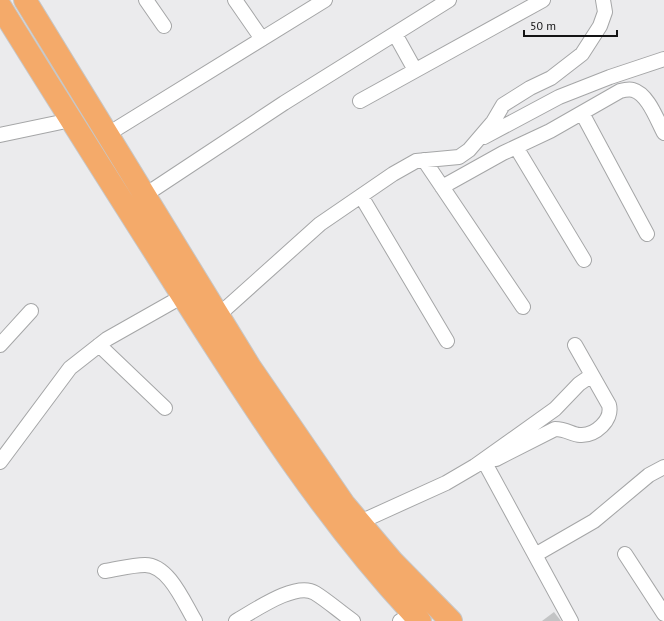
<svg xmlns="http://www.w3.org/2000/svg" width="664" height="621" font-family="'PT Sans',sans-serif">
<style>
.building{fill:#c3c4c5}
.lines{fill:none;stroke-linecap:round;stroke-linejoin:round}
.minor-casing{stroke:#a5a6a7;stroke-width:16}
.primary-casing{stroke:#c7c7c7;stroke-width:24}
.minor{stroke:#fff;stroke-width:14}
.primary{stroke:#f4aa6a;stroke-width:22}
</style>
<rect width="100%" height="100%" fill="#ebebed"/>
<path class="building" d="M 554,612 L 561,621 L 542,621 Z"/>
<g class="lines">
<defs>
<path id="minor" d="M 146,0 L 164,26
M 235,0 L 262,39
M 395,34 L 415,70
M 360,101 L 543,0
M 582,113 L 647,234
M 108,134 L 325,0
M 0,135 L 71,120
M 484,137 L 559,97 L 610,77 L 664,59
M 516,147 L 584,260
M 424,160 L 523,307
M 442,187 L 503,153 L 550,131 L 620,91 C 624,90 629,89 633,90 C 648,94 657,120 664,133
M 145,195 L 284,103 L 449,0
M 361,196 L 447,341
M 213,320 L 320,224 L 393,174 L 416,161 L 459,157 L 469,150 L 493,122 L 503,105 L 530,88 L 551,78 L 582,54 L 600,26 L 605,12 L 603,0
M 0,345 L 31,311
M 99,345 L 165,408
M 496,459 L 555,429 C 567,429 572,435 580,435 C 595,436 613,420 609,405 L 575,345
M 0,462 L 70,368 L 107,339 L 183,296
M 485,463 L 571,621
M 360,522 L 446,483 L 475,466 L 555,409 L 579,384 L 592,375
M 625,554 L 664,614
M 535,555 L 594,521 L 649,475 L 664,467
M 105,571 C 118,569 132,565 145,565 C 169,565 184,603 195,621
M 236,621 C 254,611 296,581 315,593 C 328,601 340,612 353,621
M 400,621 L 414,614"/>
<path id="primary" d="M 25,0 L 250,367 L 344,504 L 393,562 L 451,621
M 0,6 C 60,103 121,199 182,295 C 254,408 327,523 420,621"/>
</defs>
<use href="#minor" class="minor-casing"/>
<use href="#primary" class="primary-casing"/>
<use href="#minor" class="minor"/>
<use href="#primary" class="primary"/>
</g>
<path d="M524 30v6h93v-6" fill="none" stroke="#141415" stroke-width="2"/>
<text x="530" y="30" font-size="12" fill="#141415" stroke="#ebebed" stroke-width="3" paint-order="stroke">50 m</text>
</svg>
